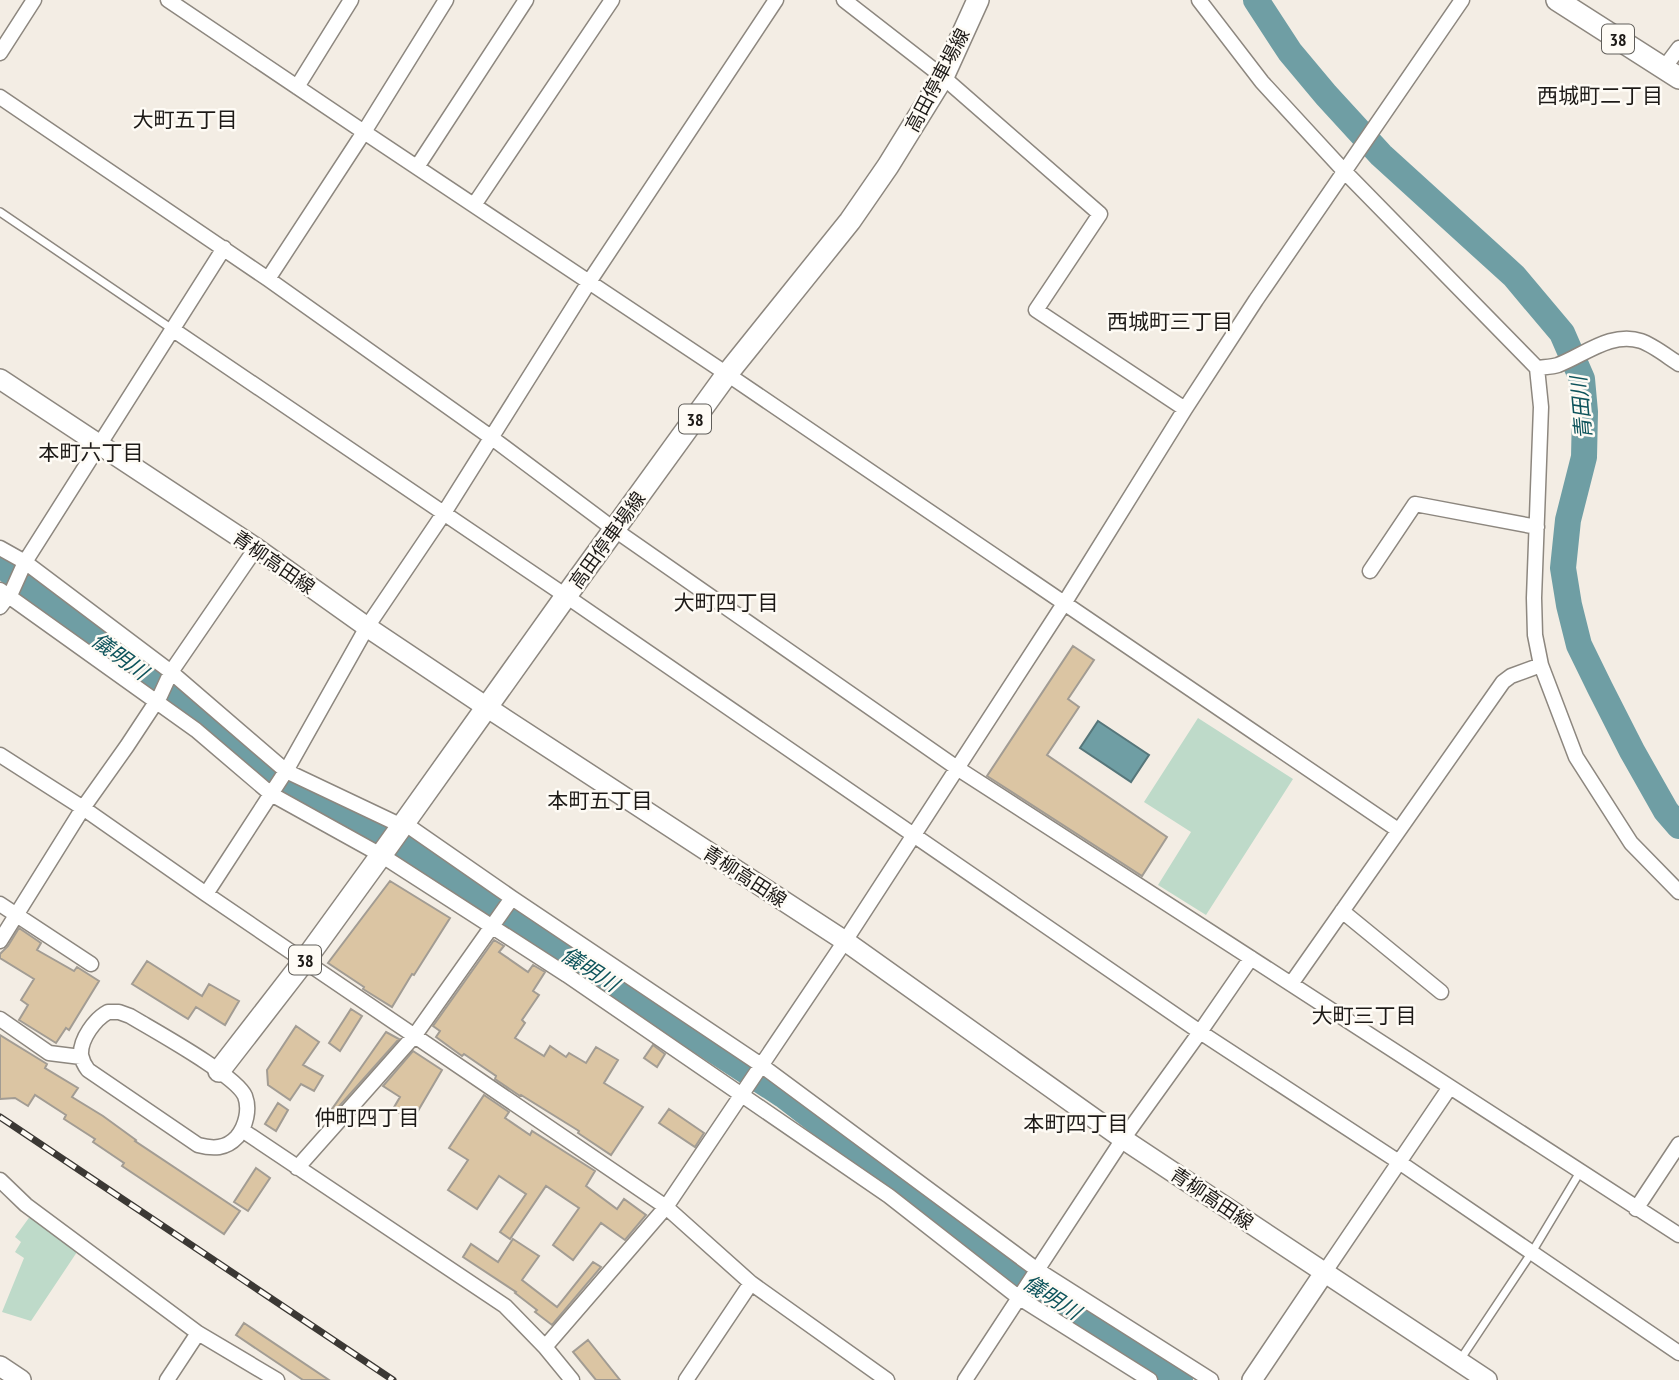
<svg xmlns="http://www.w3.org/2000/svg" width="1679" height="1380" font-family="'PT Sans Narrow','Noto Sans JP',sans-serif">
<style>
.green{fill:#bedac9}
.water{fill:#6f9ea4;stroke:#56767a;stroke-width:2}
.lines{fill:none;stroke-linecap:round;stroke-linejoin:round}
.river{stroke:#6f9ea4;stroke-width:26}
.building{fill:#dbc5a3;stroke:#a29c93;stroke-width:2}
.lane-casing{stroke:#8d877f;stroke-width:10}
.street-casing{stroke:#8d877f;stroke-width:17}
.secondary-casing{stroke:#8d877f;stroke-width:22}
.primary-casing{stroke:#8d877f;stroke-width:24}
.lane{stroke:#fff;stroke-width:7}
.street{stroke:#fff;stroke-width:14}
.secondary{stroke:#fff;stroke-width:19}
.primary{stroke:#fff;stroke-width:21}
.rail-casing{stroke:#3b3834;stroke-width:7}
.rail{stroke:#fefbf5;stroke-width:4.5;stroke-dasharray:13;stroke-linecap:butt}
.labels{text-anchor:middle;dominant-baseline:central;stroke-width:5;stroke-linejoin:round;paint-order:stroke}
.shield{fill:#fefbf5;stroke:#605e5a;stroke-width:2}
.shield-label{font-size:18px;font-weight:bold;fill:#1d1a17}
.street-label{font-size:19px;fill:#1d1a17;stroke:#fefbf5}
.neighbourhood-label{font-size:21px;fill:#1d1a17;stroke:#fefbf5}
.water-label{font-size:21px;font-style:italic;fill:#0d535b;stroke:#fefbf5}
</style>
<rect width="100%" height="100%" fill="#f3ede4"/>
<path class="green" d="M 1198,718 L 1293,779 L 1206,915 L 1158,885 L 1191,832 L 1144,802 Z
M 31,1215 L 79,1249 L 31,1321 L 2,1312 L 24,1258 L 15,1252 L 21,1242 L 15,1237 Z"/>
<path class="water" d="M 1098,721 L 1149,755 L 1131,782 L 1080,748 Z"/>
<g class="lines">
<path class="river" d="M 1256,0 L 1290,52 L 1326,95 L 1381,155 L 1514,276 L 1562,333 L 1582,379 L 1585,412 L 1584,457 L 1568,520 L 1563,568 L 1569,605 L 1579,645 L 1600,688 L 1632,751 L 1666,811 L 1679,826
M 0,563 L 40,599 L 146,674 L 264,776 L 384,835 L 783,1095 L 1021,1278 L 1180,1380"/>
</g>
<path class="building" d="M 1073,646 L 1094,660 L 1068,699 L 1079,707 L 1047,755 L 1167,837 L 1142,876 L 987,776 Z
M 390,881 L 450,918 L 414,975 L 412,974 L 392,1007 L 363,989 L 364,987 L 328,963 Z
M 19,928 L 41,943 L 37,950 L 74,971 L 77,967 L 99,981 L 69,1030 L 66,1028 L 56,1043 L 19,1020 L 28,1005 L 21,1000 L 34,979 L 0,958 L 0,954 L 8,946 Z
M 494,940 L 504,946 L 499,952 L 528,972 L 533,965 L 545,972 L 533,991 L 539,995 L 522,1020 L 525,1023 L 515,1038 L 544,1056 L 550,1046 L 566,1057 L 569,1053 L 586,1063 L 596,1047 L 618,1060 L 604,1083 L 643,1107 L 611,1155 L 578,1133 L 579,1131 L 521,1095 L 520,1096 L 495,1079 L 496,1076 L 464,1054 L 462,1056 L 436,1037 L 440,1031 L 433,1026 Z
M 147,961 L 202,996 L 209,984 L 239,1001 L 225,1025 L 196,1007 L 188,1019 L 132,984 Z
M 351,1009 L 362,1016 L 340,1051 L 329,1043 Z
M 296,1026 L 319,1042 L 303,1065 L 323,1076 L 314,1091 L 301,1084 L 290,1100 L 268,1085 L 267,1070 Z
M 386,1032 L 399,1039 L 335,1111 L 332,1109 Z
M 0,1035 L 47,1064 L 45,1068 L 78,1088 L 72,1097 L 103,1116 L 136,1140 L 135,1141 L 240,1211 L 224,1234 L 122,1166 L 124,1163 L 93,1142 L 95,1139 L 64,1119 L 66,1115 L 35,1095 L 28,1106 L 15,1098 L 0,1099 Z
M 653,1045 L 665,1054 L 657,1067 L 644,1058 Z
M 413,1051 L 442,1070 L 412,1121 L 393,1109 L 400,1097 L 383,1086 Z
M 484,1095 L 509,1112 L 505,1118 L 530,1135 L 532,1131 L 595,1171 L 586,1186 L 617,1209 L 624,1199 L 646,1215 L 625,1240 L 601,1223 L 573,1260 L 553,1245 L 579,1208 L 546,1186 L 510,1239 L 500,1232 L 526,1194 L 499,1176 L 477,1209 L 448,1190 L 468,1160 L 449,1148 Z
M 278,1103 L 288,1110 L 276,1131 L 265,1124 Z
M 669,1109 L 704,1133 L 695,1147 L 659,1123 Z
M 256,1168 L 270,1178 L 248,1211 L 234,1202 Z
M 513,1239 L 539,1256 L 522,1280 L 557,1307 L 593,1262 L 601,1267 L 552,1325 L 535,1312 L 537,1310 L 515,1293 L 516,1292 L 463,1257 L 471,1244 L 498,1262 Z
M 244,1323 L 329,1380 L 303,1380 L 236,1335 Z
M 588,1340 L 620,1380 L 596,1380 L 573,1352 Z"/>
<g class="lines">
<defs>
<path id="lane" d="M 0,212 L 172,329
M 1460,1360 L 1532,1252 L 1580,1172"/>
<path id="street" d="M 168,0 L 364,132 L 727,374 L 1398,830
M 844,0 L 943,77 L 1100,214 L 1036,310 L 1185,409
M 1199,0 L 1262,82 L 1345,172 L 1537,368 L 1541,407 L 1534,598 L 1535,635 L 1541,665 L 1576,757 L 1631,843 L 1679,892
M 0,53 L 34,0
M 1664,68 L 1679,48
M 297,87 L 351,0
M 0,97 L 268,279 L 492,438 L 615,530 L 957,768 L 1679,1235
M 417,167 L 526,0
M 474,205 L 612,0
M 268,279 L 364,132 L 446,0
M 172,329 L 566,596 L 1200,1032 L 1399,1162 L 1679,1353
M 1537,368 C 1544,367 1552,367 1558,365 C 1584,355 1612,331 1641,341 C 1653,345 1668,357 1679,364
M 0,548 L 25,562 L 171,672 L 286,771 L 402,826
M 1370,571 L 1415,504 L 1537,527
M 0,590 L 196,730 L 271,794 L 381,855 L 567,975 L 889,1196 L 1018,1297 L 1150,1380
M 0,607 L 12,591 L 25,562 L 224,248
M 0,755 L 83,808 L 206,894 L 666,1207 L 751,1283 L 887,1380
M 404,823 L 512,898 L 761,1065 L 1036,1269 L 1211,1380
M 206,894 L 286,771 L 367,627 L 444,513 L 589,282 L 776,0
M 0,904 L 91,964
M 1342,911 L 1441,992
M 0,941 L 83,808 L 127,746 L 160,696 L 171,672 L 256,548
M 1291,984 L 1503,682 L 1511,676 L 1541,665
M 108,1012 L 119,1012 L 130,1016 C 153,1030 236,1075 245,1096 C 250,1109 246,1126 237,1137 C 226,1149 213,1149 198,1145 L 88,1070 C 85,1066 82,1060 81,1055 C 80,1039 95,1019 108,1012 Z
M 0,1019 L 49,1053 L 81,1057
M 242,1130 L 505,1306 L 545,1347 L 572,1380
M 297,1168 L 415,1035 L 512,898
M 0,1180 L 26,1205 L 198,1333 L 277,1380
M 1636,1209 L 1679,1144
M 1324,1273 L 1450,1087
M 545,1347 L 666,1207 L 845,941 L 1065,602 L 1185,409 L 1256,300 L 1462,0
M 167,1380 L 198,1333
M 686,1380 L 751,1283
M 965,1380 L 1123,1139 L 1200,1032 L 1251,958"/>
<path id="secondary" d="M 0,379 L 256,548 L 367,627 L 488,708 L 845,941 L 1123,1139 L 1487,1380
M 0,1366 L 21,1380
M 1252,1380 L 1324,1273"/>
<path id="primary" d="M 1557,0 L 1679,78
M 219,1071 L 305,960 L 387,847 L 566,596 L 727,374 L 850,221 L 888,166 L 943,77 L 978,0"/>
</defs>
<use href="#lane" class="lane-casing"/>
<use href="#street" class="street-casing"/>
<use href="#secondary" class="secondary-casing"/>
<use href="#primary" class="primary-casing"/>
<use href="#lane" class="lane"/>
<use href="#street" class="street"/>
<use href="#secondary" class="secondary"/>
<use href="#primary" class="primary"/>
<defs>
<path id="rail" d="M 0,1117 L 393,1380"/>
</defs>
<use href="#rail" class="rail-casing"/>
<use href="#rail" class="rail"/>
</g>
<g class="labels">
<g class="shield">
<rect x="1602" y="24.5" width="32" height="29" rx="5"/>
<rect x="679" y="404.5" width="32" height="29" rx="5"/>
<rect x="289" y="945.5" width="32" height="29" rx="5"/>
</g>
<g class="shield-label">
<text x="1618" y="39">38</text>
<text x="695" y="419">38</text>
<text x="305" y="960">38</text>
</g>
<g class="street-label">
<text transform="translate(937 80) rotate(-62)">高田停車場線</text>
<text transform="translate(607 540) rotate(-54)">高田停車場線</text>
<text transform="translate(274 562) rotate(35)">青柳高田線</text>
<text transform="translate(745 876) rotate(33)">青柳高田線</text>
<text transform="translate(1212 1198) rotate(34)">青柳高田線</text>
</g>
<g class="neighbourhood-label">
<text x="1600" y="95">西城町二丁目</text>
<text x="185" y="119">大町五丁目</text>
<text x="1170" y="321">西城町三丁目</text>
<text x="91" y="452">本町六丁目</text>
<text x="726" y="602">大町四丁目</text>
<text x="600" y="800">本町五丁目</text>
<text x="1364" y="1015">大町三丁目</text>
<text x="367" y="1117">仲町四丁目</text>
<text x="1076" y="1123">本町四丁目</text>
</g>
<g class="water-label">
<text transform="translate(1581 408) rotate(-95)">青田川</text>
<text transform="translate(120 656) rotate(36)">儀明川</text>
<text transform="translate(590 969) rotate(33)">儀明川</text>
<text transform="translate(1052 1297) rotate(33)">儀明川</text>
</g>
</g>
</svg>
